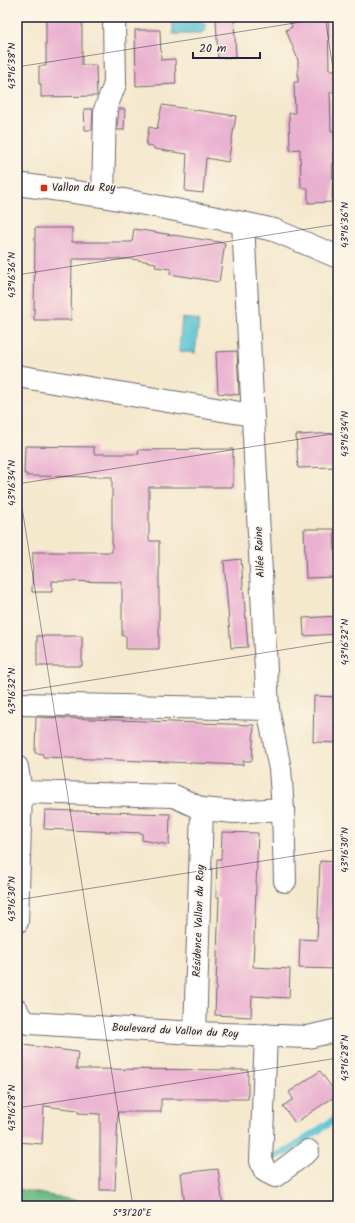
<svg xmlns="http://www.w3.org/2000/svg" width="355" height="1223" font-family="Kalam,sans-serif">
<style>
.forest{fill:#69b882;stroke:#466d5e}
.water{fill:#57c2d2;stroke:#3c7286}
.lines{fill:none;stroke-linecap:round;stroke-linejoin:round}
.stream{stroke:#57c2d2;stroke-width:7}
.building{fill:#eab0d0}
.minor-casing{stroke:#6c676e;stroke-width:24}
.minor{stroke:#fff;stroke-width:22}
.ticks{fill:none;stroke:#22223b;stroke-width:1;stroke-opacity:0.45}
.poi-dot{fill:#c8321e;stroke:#fcf5e5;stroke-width:1.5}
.labels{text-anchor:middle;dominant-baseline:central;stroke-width:3;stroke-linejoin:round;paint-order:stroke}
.poi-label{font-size:11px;fill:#22223b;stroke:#fcf5e5;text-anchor:start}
.street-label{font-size:11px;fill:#22223b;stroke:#fcf5e5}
.neatline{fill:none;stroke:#22223b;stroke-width:1.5}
.ticks-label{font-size:10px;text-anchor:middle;fill:#22223b}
</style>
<rect width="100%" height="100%" fill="#fcf5e5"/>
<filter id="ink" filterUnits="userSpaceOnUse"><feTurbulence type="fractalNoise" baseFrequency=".025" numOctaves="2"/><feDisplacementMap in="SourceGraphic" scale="8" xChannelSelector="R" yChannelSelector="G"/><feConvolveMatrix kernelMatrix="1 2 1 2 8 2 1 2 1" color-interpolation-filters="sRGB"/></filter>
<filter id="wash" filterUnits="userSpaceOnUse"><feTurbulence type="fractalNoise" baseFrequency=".012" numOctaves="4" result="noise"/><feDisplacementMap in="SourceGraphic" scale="16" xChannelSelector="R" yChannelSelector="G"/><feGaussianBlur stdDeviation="0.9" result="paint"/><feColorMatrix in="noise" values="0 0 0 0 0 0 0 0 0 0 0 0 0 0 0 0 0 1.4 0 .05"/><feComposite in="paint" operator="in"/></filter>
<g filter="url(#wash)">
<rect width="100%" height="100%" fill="#f4e8cd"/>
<path class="forest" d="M 17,1189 L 105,1206 L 17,1206 Z"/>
<path class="water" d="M 173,20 L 201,20 L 205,24 L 205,30 L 202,34 L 173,34 Z
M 182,318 L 199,320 L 195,353 L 179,351 Z"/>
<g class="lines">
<path class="stream" d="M 272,1157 L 288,1151 L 338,1117"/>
</g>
<g id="blocks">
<path class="building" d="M 46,17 L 82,17 L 82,65 L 96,65 L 97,96 L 41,97 L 41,84 L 39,84 L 39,66 L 46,66 Z
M 288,17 L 328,17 L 329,70 L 337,70 L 338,85 L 338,92 L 330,92 L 331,131 L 338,130 L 338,153 L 333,153 L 332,202 L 308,203 L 308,188 L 301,188 L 300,149 L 290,150 L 289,113 L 295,113 L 294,82 L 298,82 L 298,60 L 286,30 L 292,27 Z
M 234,18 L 236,58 L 218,58 L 216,19 Z
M 135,30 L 160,30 L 161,60 L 175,59 L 176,84 L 136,86 Z
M 162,105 L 236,116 L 228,162 L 206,158 L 203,193 L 185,191 L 187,154 L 154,149 L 154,147 L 146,145 L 149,127 L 157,129 Z
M 84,109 L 93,109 L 92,130 L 85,130 Z
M 119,109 L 125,109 L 124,130 L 117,130 Z
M 35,228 L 72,228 L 72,242 L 132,242 L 134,229 L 225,243 L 219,282 L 170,274 L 171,269 L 155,267 L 156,263 L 132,259 L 72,259 L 71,320 L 34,320 Z
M 237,351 L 239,395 L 218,393 L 216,352 Z
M 338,433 L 338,467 L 298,468 L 296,435 Z
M 25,446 L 94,447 L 94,454 L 139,454 L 138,450 L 233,449 L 233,487 L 149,487 L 149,541 L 159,541 L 159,649 L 126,649 L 126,636 L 122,636 L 122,582 L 52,581 L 52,592 L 32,592 L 33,552 L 112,552 L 112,477 L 27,476 L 27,474 L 24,474 Z
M 304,529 L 334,529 L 336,577 L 306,578 Z
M 241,559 L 248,647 L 231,648 L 224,561 Z
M 338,616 L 338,634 L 304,636 L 303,618 Z
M 37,636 L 82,636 L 82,666 L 37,666 Z
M 314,696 L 338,697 L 338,743 L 313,742 Z
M 36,717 L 254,725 L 252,761 L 243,761 L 243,765 L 43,757 L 43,754 L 35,753 Z
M 45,810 L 170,814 L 169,845 L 142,840 L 142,833 L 44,829 Z
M 222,832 L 258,833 L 253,967 L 290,969 L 289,998 L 252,996 L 251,1017 L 215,1015 L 219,897 L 216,897 L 217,859 L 221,859 Z
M 320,861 L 338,862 L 338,969 L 299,968 L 300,939 L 317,940 Z
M 23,1045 L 78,1052 L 76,1069 L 248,1070 L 248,1099 L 161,1099 L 161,1112 L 118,1112 L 115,1190 L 100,1190 L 100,1114 L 78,1113 L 78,1110 L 44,1106 L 42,1144 L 17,1142 L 17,1062 L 21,1062 Z
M 320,1071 L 337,1095 L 295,1123 L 283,1106 L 293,1099 L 289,1092 Z
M 218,1169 L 223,1206 L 185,1206 L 181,1173 Z"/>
</g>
</g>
<g filter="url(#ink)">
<use href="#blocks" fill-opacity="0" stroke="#6c676e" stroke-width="1"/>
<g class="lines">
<defs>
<path id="minor" d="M 17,184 L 103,196 L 243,223 L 274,230 L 338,257
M 103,196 L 105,110 L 115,84 L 114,17
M 243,223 L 268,709 L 280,769 L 283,809 L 285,881
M 17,376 L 252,415
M 17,704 L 268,709
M 17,767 L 21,792 L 17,922
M 21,792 L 174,796 L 202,809 L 234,812 L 283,809
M 17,1010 L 19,1016 L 28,1023 L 195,1033 L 308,1037 L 338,1030
M 195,1033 L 202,809
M 266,1035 L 261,1161 L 265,1171 L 275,1176 L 308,1151"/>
</defs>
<use href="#minor" class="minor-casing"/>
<use href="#minor" class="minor"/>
</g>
</g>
<path class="ticks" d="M 325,17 L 338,101M 17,67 L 333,17M 17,275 L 338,224M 17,476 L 133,1206M 17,484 L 338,433M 17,692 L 338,641M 17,900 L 338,849M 17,1108 L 338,1058"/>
<rect class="poi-dot" x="40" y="184" width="8" height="8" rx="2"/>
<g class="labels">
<g class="poi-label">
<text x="52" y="188">Vallon du Roy</text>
</g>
<g class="street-label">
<text transform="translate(260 552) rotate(-93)">Allée Raine</text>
<text transform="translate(199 921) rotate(-88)">Résidence Vallon du Roy</text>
<text transform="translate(175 1031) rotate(3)">Boulevard du Vallon du Roy</text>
</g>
</g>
<rect width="355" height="1223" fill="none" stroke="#fcf5e5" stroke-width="44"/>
<path d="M193 52v6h67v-6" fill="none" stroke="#22223b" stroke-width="2"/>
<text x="199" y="52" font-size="12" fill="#22223b" stroke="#fcf5e5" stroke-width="3" paint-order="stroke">20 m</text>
<rect x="22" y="22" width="311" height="1179" class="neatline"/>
<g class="ticks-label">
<text transform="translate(11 66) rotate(-90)" y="4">43°16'38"N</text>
<text transform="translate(344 225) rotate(-90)" y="4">43°16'36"N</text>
<text transform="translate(11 275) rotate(-90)" y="4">43°16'36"N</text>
<text transform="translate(344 434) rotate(-90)" y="4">43°16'34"N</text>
<text transform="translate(11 483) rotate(-90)" y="4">43°16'34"N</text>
<text transform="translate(344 642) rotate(-90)" y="4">43°16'32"N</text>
<text transform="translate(11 691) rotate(-90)" y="4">43°16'32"N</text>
<text transform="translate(344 850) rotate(-90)" y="4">43°16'30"N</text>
<text transform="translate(11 899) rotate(-90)" y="4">43°16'30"N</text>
<text transform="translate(344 1058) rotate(-90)" y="4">43°16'28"N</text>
<text transform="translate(11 1108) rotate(-90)" y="4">43°16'28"N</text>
<text x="132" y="1216">5°31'20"E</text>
</g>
</svg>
